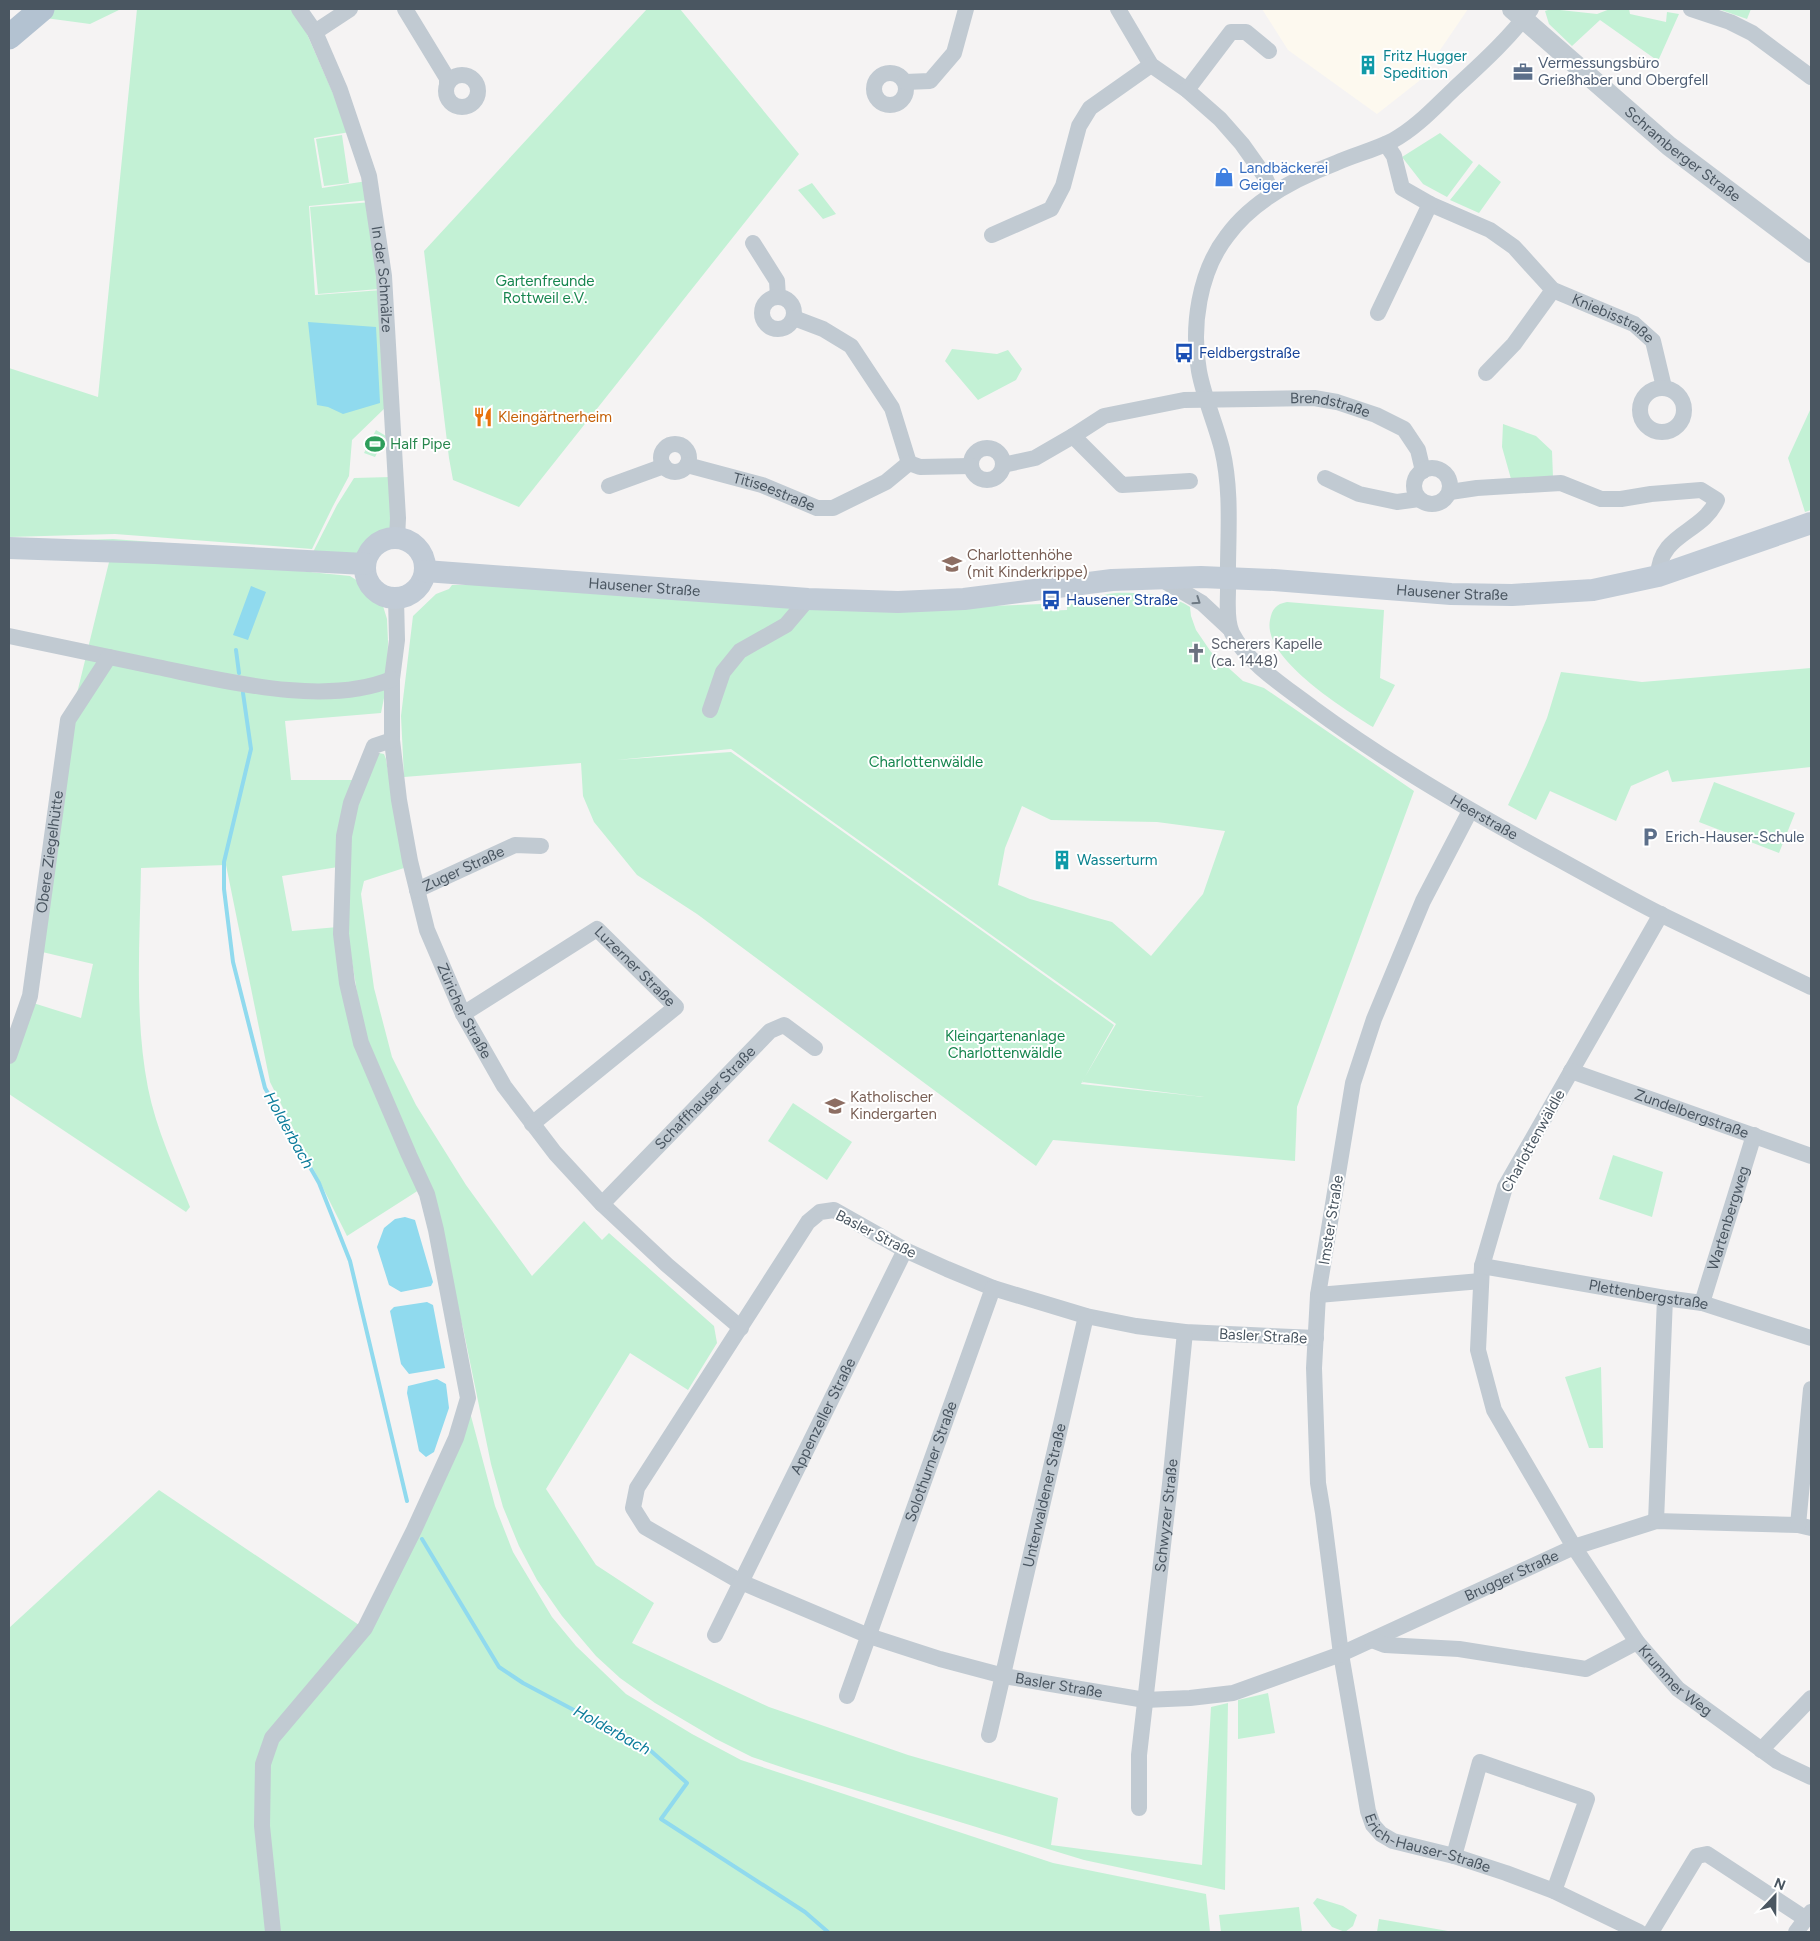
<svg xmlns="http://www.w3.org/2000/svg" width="1820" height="1941" font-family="Figtree,sans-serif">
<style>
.commercial{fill:#fdf9ef}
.green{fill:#c3f1d5;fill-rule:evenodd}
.water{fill:#90daee}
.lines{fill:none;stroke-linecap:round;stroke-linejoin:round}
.stream{stroke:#90daee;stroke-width:4}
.minor{stroke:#c1cad2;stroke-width:16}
.tertiary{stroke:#c1cad2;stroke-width:20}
.secondary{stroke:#c1cbd6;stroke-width:22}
.primary{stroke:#b3c2d1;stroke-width:25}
.oneway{stroke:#6e7983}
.labels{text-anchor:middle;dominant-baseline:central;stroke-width:4;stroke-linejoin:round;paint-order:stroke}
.culture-label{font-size:15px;fill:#0d838f;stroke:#fff;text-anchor:start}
.service-label{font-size:15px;fill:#4e5e75;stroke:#fff;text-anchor:start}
.street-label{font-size:15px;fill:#4a5661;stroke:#fff}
.shop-label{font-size:15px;fill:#366cbe;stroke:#fff;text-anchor:start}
.park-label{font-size:15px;fill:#17864f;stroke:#fff}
.transit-label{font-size:15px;fill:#164399;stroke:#fff;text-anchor:start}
.food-label{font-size:15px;fill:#c56008;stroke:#fff;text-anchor:start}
.leisure-label{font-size:15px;fill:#27864d;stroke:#fff;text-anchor:start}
.education-label{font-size:15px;fill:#785e54;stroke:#fff;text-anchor:start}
.worship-label{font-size:15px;fill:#5b616d;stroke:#fff;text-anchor:start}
.water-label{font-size:16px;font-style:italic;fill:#0c7c9b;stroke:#fff}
</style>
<rect width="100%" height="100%" fill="#f5f3f3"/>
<path class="commercial" d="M 1262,9 L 1468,9 L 1419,81 L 1377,114 L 1288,50 Z"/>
<path class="green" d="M 49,9 L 121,9 L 90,24 L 38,17 Z
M 137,9 L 296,9 L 350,132 L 314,138 L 322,188 L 367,181 L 370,200 L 309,206 L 315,295 L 382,290 L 387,406 L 352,440 L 349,476 L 333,506 L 312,549 L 115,534 L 9,537 L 9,368 L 98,397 Z
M 647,9 L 680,9 L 799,154 L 519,507 L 453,480 L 449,458 L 424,251 Z
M 1551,9 L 1597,14 L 1610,9 L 1629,9 L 1630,14 L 1666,22 L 1667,12 L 1679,14 L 1658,61 L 1600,20 L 1572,46 L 1549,24 L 1545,11 Z
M 1718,9 L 1751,9 L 1747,19 Z
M 1440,133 L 1473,162 L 1447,197 L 1423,184 L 1402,157 Z
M 342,135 L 349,183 L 324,186 L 316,139 Z
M 1479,164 L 1501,182 L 1479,213 L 1450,200 Z
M 812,183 L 836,214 L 823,219 L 798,190 Z
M 372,202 L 379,289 L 318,294 L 310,207 Z
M 952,349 L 997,354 L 1008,350 L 1022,369 L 1016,380 L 978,400 L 945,361 Z
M 1811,408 L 1811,510 L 1805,512 L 1788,458 Z
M 1503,424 L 1536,436 L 1552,451 L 1553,478 L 1513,486 L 1502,447 Z
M 376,430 L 386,436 L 375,457 L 364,453 Z
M 391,477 L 392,518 L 389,537 C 371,541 359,553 358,573 L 159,551 L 9,553 L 9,542 L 113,539 L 312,554 L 337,505 L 354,478 Z
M 158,557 L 350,576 L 361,583 L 371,597 L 383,606 L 387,619 L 388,641 L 387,683 L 381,713 L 285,721 L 291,780 L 357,780 L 338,867 L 282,876 L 292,931 L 338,927 L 343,984 L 419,1190 L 347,1236 L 270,1082 L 226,865 L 141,868 C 140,941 134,1016 148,1088 C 156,1129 175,1169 190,1207 L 186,1212 L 9,1094 L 9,1064 L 30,1002 L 81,1018 L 93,964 L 38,951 L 70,722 L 110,558 Z
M 452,585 L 508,585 L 990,606 L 1043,604 L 1044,611 L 1067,610 L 1067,605 C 1081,603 1094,597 1108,594 C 1127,590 1175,595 1190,607 L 1191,616 L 1196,630 L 1211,652 L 1243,681 L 1264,688 L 1414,791 L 1297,1107 L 1295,1161 L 1053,1140 L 1036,1166 L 697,914 L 637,875 L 594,822 L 583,796 L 581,763 L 404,777 L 401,716 L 413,616 L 436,594 L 449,589 ZM 731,749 L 1116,1024 L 1082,1082 L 1204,1097 L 1081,1084 L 1114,1025 L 731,752 L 616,760 ZM 1022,806 L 1051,820 L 1157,822 L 1225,831 L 1203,894 L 1151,956 L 1112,922 L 1030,899 L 998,885 L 1005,848 Z
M 1287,602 L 1384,610 L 1380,678 L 1395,685 L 1373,727 C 1344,709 1262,658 1270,620 C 1272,609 1276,604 1287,602 Z
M 1811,668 L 1811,767 L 1672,782 L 1668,770 L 1631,786 L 1616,821 L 1550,791 L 1536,820 L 1508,805 L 1527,765 L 1547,718 L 1561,672 L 1642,682 Z
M 379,753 L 384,754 L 386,759 L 404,868 L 364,881 L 361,894 L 374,988 L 392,1057 L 416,1105 L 466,1185 L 532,1276 L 584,1221 L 602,1240 L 609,1233 L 714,1326 L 717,1343 L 688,1390 L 630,1353 L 546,1489 L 596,1565 L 654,1603 L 632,1643 L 769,1707 L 908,1755 L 1058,1798 L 1051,1845 L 1202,1865 L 1211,1707 L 1228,1703 L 1225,1890 L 1084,1860 L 796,1772 L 752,1757 L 716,1739 L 655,1703 L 620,1678 L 596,1656 L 562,1616 L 537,1580 L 519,1546 L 503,1507 L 491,1464 L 463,1328 L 446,1263 L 364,1035 L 349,943 L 348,836 L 363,782 Z
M 1714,782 L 1795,813 L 1779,853 L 1699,822 Z
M 793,1103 L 852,1142 L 827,1180 L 768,1141 Z
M 1613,1155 L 1663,1172 L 1652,1217 L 1599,1199 Z
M 1601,1367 L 1603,1448 L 1589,1448 L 1565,1377 Z
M 468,1405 L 495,1506 L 513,1552 L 552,1617 L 576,1646 L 626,1694 L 692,1734 L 741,1760 L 1053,1863 L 1206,1894 L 1210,1932 L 276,1932 L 265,1823 L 267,1764 L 274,1741 L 368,1630 Z
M 159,1490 L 362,1627 L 269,1738 L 269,1932 L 9,1932 L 9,1628 Z
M 1268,1693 L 1275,1733 L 1238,1739 L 1238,1700 Z
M 1317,1898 L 1343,1906 L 1357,1915 L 1353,1926 L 1345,1932 L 1332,1927 L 1313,1903 Z
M 1299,1907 L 1302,1932 L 1221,1932 L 1219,1915 Z
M 1379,1919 L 1448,1931 L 1447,1932 L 1377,1932 Z"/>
<path class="water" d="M 308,322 L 376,327 L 380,403 L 343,414 L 328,407 L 317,405 Z
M 251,586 L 266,592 L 248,640 L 233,635 Z
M 405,1217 L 415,1220 L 433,1282 L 431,1286 L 401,1292 L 389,1285 L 377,1247 L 384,1228 L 395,1219 Z
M 427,1302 L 433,1305 L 445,1368 L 409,1374 L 401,1364 L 390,1311 L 394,1307 Z
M 437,1379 L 446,1384 L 449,1408 L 434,1452 L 426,1457 L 419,1451 L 407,1393 L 408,1386 Z"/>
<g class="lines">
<path class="stream" d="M 236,650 L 239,673
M 243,693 L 251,749 L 224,862 L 224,889 L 233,962 L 265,1088 L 319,1183 L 350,1261 L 407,1501
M 422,1539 L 499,1667 L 523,1683 L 651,1751 L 687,1783 L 661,1819 L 805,1912 L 828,1932"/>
<g class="minor">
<path id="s1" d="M 299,9 L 315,32 L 340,90 L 369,176 L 384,276 L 398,518 L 397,538"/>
<path d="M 405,9 L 447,78 L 447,83"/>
<path d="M 1118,9 L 1151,65 L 1187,90 L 1220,119 L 1242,144 L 1264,175 L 1272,193"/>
<path id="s2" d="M 1531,9 C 1509,39 1481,64 1454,89 C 1434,108 1416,128 1392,141 C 1374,150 1354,155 1336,163 C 1296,178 1253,200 1227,236 C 1199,272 1191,327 1199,371 C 1204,398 1215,422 1222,449 C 1233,495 1227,542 1228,589 C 1228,603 1226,621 1232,633 C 1247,663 1287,688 1313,708 C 1385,761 1462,806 1540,849 C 1581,871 1622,895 1664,916 C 1713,940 1762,963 1811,987"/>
<path d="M 1691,9 L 1730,22 L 1752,33 L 1811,77"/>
<path d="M 315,32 L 350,9"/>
<circle cx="890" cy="89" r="16"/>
<circle cx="462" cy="91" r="16"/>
<path d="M 905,82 L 930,81 L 954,53 L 966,9"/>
<path d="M 1187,90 L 1231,32 L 1246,32 L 1269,51"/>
<path id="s3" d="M 1386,144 L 1394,156 L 1402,188 L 1430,204 L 1490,230 L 1514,247 L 1553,290 L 1634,324 L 1653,341 L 1663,383 L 1662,388"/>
<path d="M 992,235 L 1051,209 L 1063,186 L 1079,126 L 1090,108 L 1151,65"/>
<path d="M 753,243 L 777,281 L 778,297"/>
<circle cx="778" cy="313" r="16"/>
<path d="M 1378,313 L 1430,204"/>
<path d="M 794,318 L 823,329 L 851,346 L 892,408 L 909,463"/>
<path d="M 1486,373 L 1514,344 L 1553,290"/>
<circle cx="1662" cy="410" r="22"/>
<path d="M 1073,436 L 1122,485 L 1190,481"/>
<circle cx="675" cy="458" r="14"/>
<circle cx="987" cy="464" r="16"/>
<path id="s4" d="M 687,465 L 762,485 L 817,508 L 833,508 L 886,482 L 909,463 L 920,467 L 971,466"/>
<path id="s5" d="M 1003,465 L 1035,458 L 1073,436 L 1104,416 L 1184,400 L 1314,398 L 1337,402 L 1376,415 L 1404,429 L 1418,450 L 1423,471"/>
<circle cx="1432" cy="486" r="18"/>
<path d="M 1325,478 L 1359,494 L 1397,502 L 1419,499"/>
<path d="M 609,486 L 664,466"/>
<path d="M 1450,492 L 1477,488 L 1561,483 L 1601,499 L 1621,499 L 1651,494 L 1701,490 L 1717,500 C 1702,534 1660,532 1658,576"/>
<path d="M 1161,579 L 1202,603 L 1230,629"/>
<path id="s6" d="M 396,598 L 397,640 L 392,679 L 392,740 L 399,800 L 410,861 L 427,930 L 463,1014 L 504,1086 L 555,1153 L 602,1204 L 667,1265 L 741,1328"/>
<path d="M 9,636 C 58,646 108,657 157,667 C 226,681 325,707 392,679"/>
<path d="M 710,710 L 723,672 L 740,651 L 786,625 L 808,599"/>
<path id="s7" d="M 1470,811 L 1423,901 L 1374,1019 L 1353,1083 L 1318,1295 L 1314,1368 L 1318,1483 L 1323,1513 L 1341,1654 L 1368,1811 L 1373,1825 L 1381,1834 L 1393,1841 L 1454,1856 L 1506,1873 L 1554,1891 L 1639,1932"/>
<path id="s8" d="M 417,890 L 515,845 L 541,846"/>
<path id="s9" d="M 1661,914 L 1505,1187 L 1482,1266 L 1478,1350 L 1494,1410 L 1574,1547 L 1637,1642 L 1678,1689 L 1777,1761 L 1811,1777"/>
<path id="s10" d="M 463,1014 L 597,929 L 676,1007 L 532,1124"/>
<path id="s11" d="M 9,1056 L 30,996 L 68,720 L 109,657"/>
<path id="s12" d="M 1571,1071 L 1811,1156"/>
<path id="s13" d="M 602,1204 L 770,1031 L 784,1025 L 815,1048"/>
<path id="s14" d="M 1482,1266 L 1665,1298 L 1702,1303 L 1811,1338"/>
<path d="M 1318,1295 L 1481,1281"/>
<path id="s15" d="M 1702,1303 L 1754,1135"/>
<path id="s16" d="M 1316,1338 L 1185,1332 L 1136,1326 L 1086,1316 L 993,1288 L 947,1269 L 905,1250 L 834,1210 L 820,1212 L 808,1222 L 637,1488 L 633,1508 L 645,1527 L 741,1582 L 869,1636 L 940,1659 L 1004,1676 L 1145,1700 L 1190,1698 L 1233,1693 L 1341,1654 L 1574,1547 L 1656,1521 L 1798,1525 L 1811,1528"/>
<path d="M 1656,1521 L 1665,1298"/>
<path d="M 1798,1525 L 1811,1389"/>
<path id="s17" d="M 715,1635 L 905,1250"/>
<path d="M 1372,1640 L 1385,1645 L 1459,1649 L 1586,1669 L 1637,1642"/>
<path id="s18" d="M 847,1696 L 993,1288"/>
<path id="s19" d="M 989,1735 L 1086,1316"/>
<path d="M 1761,1750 L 1811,1698"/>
<path id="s20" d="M 1139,1808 L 1139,1755 L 1170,1484 L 1185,1332"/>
<path d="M 1454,1856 L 1480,1762 L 1587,1799 L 1554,1891"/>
<path d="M 273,1932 L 262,1826 L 263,1764 L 272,1738 L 365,1628 L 414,1530 L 456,1438 L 468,1398 L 436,1230 L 427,1194 L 409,1155 L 361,1043 L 347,983 L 341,934 L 344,836 L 351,803 L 374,746 L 392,740"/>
<path d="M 1651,1932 L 1697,1856 L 1707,1854 L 1806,1919"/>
<path d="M 1796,1932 L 1811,1912"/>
</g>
<path class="tertiary" id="s21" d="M 1512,9 L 1669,146 L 1811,253"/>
<g class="secondary">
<circle cx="395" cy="568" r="30"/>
<path d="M 9,548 L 155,553 L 365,564"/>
<path id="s22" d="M 425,571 L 808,599 L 898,602 L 964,599 L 1112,580 L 1201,577 L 1274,580 L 1451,594 L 1512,595 L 1593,590 L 1658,576 L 1811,523"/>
</g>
<path class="primary" d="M 9,37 L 42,9"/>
</g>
<defs><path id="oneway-chevron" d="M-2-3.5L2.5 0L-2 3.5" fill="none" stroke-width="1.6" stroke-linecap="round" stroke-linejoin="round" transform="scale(1.25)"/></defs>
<use class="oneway" href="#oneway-chevron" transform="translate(1197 601) rotate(34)"/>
<defs>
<symbol id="building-bare" viewBox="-9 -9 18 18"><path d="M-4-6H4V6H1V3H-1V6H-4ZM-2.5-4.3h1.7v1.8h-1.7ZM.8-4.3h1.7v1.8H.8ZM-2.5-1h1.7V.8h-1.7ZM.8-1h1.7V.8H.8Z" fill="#0f9aa8" stroke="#fff" stroke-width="2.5" paint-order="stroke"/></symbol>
<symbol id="office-bare" viewBox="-9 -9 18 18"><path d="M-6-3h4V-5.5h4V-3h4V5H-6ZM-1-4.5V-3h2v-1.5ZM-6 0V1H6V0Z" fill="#5c6f8a" stroke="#fff" stroke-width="2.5" paint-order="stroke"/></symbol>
<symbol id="shop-bare" viewBox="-9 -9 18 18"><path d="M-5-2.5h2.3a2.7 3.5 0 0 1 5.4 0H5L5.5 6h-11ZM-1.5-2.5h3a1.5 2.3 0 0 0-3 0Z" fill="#3f7fe0" stroke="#fff" stroke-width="2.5" paint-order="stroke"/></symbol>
<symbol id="bus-bare" viewBox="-9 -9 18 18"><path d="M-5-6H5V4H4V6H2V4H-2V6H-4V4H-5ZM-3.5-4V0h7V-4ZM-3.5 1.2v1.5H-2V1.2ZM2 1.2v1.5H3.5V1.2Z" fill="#1a4fb4" stroke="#fff" stroke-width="2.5" paint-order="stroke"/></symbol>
<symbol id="restaurant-bare" viewBox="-9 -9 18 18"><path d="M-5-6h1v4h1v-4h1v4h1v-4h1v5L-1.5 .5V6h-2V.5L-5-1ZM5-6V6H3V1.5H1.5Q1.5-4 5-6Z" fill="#e8710a" stroke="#fff" stroke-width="2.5" paint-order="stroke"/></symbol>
<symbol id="stadium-bare" viewBox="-9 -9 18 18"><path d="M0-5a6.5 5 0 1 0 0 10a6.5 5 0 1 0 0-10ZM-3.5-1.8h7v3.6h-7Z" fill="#2e9e5b" stroke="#fff" stroke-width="2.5" paint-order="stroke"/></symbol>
<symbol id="school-bare" viewBox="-9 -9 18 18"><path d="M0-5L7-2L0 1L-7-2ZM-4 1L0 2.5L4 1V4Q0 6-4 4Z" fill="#8d6e63" stroke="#fff" stroke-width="2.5" paint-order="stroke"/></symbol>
<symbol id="church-bare" viewBox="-9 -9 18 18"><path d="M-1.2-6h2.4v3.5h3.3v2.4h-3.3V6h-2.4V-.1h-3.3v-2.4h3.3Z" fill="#6b7280" stroke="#fff" stroke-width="2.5" paint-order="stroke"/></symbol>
<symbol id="parking-bare" viewBox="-9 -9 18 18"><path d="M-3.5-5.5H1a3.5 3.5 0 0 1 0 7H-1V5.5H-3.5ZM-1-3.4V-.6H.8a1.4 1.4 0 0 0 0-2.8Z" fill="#5c6f8a" stroke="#fff" stroke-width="2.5" paint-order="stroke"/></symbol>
</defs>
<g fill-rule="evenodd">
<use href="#building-bare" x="1354" y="51" width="28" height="28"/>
<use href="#office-bare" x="1509" y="58" width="28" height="28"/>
<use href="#shop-bare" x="1210" y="163" width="28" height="28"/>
<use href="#bus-bare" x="1170" y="339" width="28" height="28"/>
<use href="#restaurant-bare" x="469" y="403" width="28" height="28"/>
<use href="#stadium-bare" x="361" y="430" width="28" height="28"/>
<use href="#school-bare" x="938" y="550" width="28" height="28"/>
<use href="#bus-bare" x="1037" y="586" width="28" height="28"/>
<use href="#church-bare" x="1182" y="639" width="28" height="28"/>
<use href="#parking-bare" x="1636" y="823" width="28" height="28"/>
<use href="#building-bare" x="1048" y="846" width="28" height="28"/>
<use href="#school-bare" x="821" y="1092" width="28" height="28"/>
</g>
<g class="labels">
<g class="culture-label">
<text x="1383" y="56">Fritz Hugger<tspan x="1383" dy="17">Spedition</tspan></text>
<text x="1077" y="860">Wasserturm</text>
</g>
<g class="service-label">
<text x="1538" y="63">Vermessungsbüro<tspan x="1538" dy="17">Grießhaber und Obergfell</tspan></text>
<text x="1665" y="837">Erich-Hauser-Schule</text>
</g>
<g class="street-label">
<text stroke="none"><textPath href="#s21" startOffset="224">Schramberger Straße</textPath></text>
<text stroke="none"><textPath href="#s1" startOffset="286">In der Schmälze</textPath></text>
<text stroke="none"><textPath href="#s3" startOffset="299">Kniebisstraße</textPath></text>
<text stroke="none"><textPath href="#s5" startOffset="342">Brendstraße</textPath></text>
<text stroke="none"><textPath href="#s4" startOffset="91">Titiseestraße</textPath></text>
<text stroke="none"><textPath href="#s22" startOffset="220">Hausener Straße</textPath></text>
<text stroke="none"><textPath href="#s22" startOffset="1030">Hausener Straße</textPath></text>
<text stroke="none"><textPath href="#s2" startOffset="1108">Heerstraße</textPath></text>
<text stroke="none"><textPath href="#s11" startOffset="209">Obere Ziegelhütte</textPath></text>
<text stroke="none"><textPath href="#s8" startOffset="51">Zuger Straße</textPath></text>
<text stroke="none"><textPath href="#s10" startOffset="212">Luzerner Straße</textPath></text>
<text stroke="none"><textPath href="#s6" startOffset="425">Züricher Straße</textPath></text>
<text stroke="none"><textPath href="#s13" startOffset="148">Schaffhauser Straße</textPath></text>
<text stroke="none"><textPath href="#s12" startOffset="128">Zundelbergstraße</textPath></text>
<text transform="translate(1533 1141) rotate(-61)">Charlottenwäldle</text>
<text stroke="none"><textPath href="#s15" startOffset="89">Wartenbergweg</textPath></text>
<text transform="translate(1331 1220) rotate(-81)">Imster Straße</text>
<text transform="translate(876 1234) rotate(27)">Basler Straße</text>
<text stroke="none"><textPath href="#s14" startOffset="169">Plettenbergstraße</textPath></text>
<text transform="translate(1263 1336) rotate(3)">Basler Straße</text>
<text stroke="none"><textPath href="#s17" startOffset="244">Appenzeller Straße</textPath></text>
<text stroke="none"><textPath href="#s18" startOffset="249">Solothurner Straße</textPath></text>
<text stroke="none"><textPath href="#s19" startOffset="246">Unterwaldener Straße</textPath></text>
<text stroke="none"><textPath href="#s20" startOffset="294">Schwyzer Straße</textPath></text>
<text stroke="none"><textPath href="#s16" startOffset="1819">Brugger Straße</textPath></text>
<text stroke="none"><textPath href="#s9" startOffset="870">Krummer Weg</textPath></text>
<text stroke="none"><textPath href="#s16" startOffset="1341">Basler Straße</textPath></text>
<text stroke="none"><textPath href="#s7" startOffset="1104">Erich-Hauser-Straße</textPath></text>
</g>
<g class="shop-label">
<text x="1239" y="168">Landbäckerei<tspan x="1239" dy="17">Geiger</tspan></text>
</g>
<g class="park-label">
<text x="545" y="281">Gartenfreunde<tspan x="545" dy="17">Rottweil e.V.</tspan></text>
<text x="926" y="762">Charlottenwäldle</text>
<text x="1005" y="1036">Kleingartenanlage<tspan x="1005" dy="17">Charlottenwäldle</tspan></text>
</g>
<g class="transit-label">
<text x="1199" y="353">Feldbergstraße</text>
<text x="1066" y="600">Hausener Straße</text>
</g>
<g class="food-label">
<text x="498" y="417">Kleingärtnerheim</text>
</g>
<g class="leisure-label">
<text x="390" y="444">Half Pipe</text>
</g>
<g class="education-label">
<text x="967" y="555">Charlottenhöhe<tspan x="967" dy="17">(mit Kinderkrippe)</tspan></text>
<text x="850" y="1097">Katholischer<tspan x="850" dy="17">Kindergarten</tspan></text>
</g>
<g class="worship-label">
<text x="1211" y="644">Scherers Kapelle<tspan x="1211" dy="17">(ca. 1448)</tspan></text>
</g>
<g class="water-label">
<text transform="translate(289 1130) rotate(61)">Holderbach</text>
<text transform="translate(612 1730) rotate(29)">Holderbach</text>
</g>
</g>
<rect width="1820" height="1941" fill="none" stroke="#4a5661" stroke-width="20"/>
<g transform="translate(1775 1896) rotate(22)" stroke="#ffffff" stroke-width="4" paint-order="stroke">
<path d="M0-4L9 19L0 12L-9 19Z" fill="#4a5661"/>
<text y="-8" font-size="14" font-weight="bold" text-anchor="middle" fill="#4a5661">N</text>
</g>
</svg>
